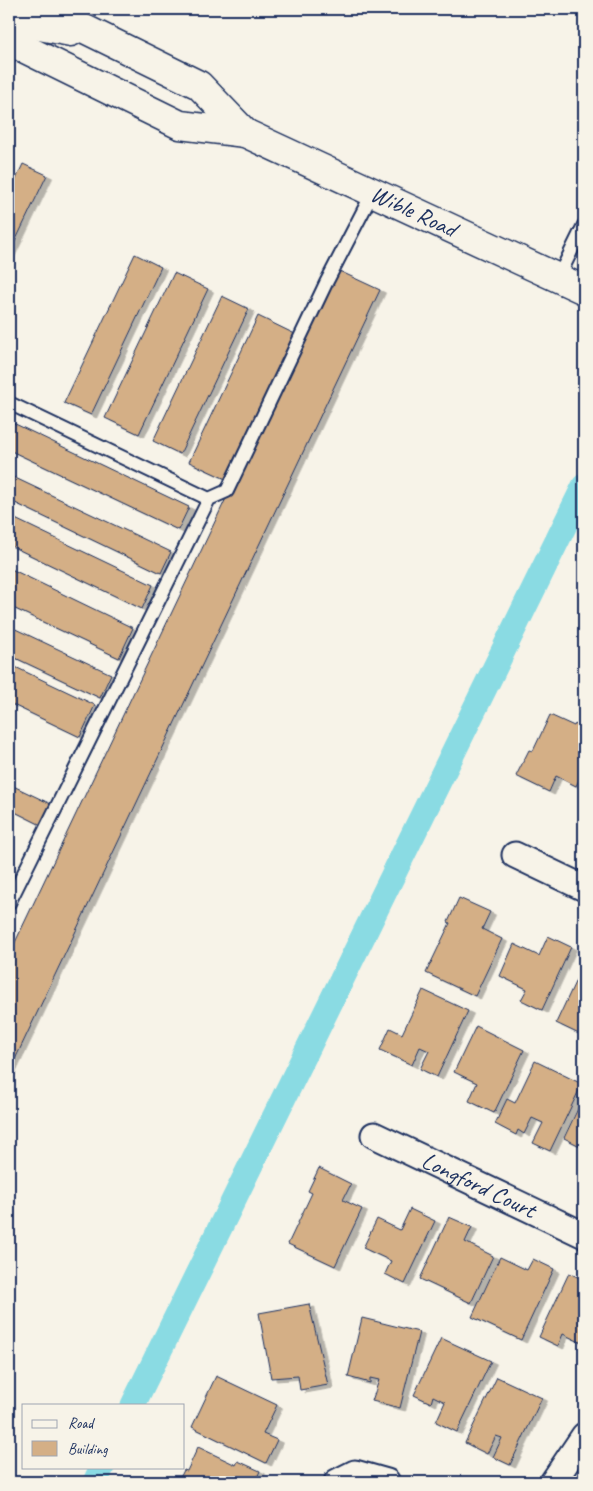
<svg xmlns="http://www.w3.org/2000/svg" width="593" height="1491" font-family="Caveat,sans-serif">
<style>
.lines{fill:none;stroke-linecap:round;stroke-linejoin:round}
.canal{stroke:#8adbe3;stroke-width:25}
.building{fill:#d4af86;stroke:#1b2f5e;filter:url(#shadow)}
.service-casing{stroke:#1b2f5e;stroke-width:16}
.minor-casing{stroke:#1b2f5e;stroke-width:29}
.tertiary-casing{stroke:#1b2f5e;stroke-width:31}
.service{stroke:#f7f3e8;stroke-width:12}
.minor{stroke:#f7f3e8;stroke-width:25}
.tertiary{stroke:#f7f3e8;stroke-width:28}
.labels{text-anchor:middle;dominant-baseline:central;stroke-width:4;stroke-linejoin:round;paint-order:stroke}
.street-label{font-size:24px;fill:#1b2f5e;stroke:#f7f3e8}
</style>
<defs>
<filter id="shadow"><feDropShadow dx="5.5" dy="3" stdDeviation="0" flood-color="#0004"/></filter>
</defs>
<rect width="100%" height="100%" fill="#f7f3e8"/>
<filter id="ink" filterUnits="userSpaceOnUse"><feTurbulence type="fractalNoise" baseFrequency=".02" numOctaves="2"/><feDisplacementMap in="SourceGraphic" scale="10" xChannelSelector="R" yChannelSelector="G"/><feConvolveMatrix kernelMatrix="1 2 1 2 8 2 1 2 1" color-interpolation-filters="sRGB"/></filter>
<g filter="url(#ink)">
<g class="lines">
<path class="canal" d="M 133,1405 L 584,486
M 95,1482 L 102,1467"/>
</g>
<path class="building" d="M 23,164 L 47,175 L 9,254 L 9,194 Z
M 135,254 L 161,267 L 91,415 L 64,403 Z
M 335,269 L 380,290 L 9,1072 L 9,955 Z
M 174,273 L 208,289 L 139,434 L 105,418 Z
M 222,296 L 249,309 L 180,454 L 153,441 Z
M 258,316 L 299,336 L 230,481 L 189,462 Z
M 9,421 L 189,507 L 178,530 L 9,450 Z
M 9,475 L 171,552 L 161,573 L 9,500 Z
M 9,516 L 153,585 L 142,609 L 9,545 Z
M 9,568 L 133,628 L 119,658 L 9,606 Z
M 9,626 L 111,674 L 100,698 L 9,655 Z
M 9,664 L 95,705 L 80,737 L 9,703 Z
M 550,715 L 574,726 L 575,724 L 584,729 L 584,770 L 576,786 L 556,776 L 549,792 L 516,776 L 529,750 L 533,751 Z
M 9,784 L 53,805 L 43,826 L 9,809 Z
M 459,898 L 490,912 L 482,929 L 502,939 L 475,996 L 426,973 L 450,923 L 448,922 Z
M 548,936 L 571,947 L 542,1010 L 521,1000 L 527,989 L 500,976 L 514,944 L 539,956 Z
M 584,963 L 584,1025 L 579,1034 L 556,1023 Z
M 423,990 L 468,1011 L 437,1077 L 420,1069 L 429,1051 L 420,1047 L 412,1065 L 380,1050 L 390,1028 L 402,1034 Z
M 476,1026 L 524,1050 L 494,1113 L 469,1101 L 477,1083 L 454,1072 Z
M 535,1061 L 582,1084 L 550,1151 L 533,1143 L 543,1123 L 532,1118 L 524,1134 L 518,1130 L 516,1135 L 495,1124 L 507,1099 L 515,1103 Z
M 584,1096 L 584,1148 L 564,1138 Z
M 319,1168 L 351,1184 L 343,1200 L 362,1209 L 335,1266 L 288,1244 L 312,1193 L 308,1191 Z
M 410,1209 L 435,1221 L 405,1284 L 385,1274 L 391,1261 L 363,1248 L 377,1219 L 400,1230 Z
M 449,1217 L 472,1227 L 465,1242 L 493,1256 L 471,1303 L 420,1279 Z
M 500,1257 L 527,1270 L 533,1259 L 554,1269 L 521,1340 L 472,1317 Z
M 569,1273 L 584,1280 L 584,1303 L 583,1306 L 584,1306 L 584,1344 L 563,1334 L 558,1346 L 539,1337 Z
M 309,1304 L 328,1385 L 300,1390 L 298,1376 L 271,1378 L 259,1313 Z
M 362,1318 L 419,1332 L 400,1408 L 372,1401 L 379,1380 L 370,1378 L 370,1383 L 348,1377 Z
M 441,1338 L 491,1361 L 457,1432 L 436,1422 L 445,1402 L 433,1396 L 431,1403 L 414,1395 Z
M 216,1376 L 277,1405 L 263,1434 L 277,1440 L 266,1463 L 192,1427 Z
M 497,1377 L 542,1398 L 510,1465 L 493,1457 L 502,1438 L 496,1436 L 487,1454 L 465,1443 Z
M 198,1447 L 236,1465 L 238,1461 L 260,1471 L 255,1482 L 178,1482 L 184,1470 L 187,1471 Z"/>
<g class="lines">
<defs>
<path id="service" d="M 558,278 L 584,225
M 9,403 L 209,499 L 9,903
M 209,499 L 227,491 L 326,283 L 373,192"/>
<g id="minor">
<path d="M 515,855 L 584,888"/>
<path id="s1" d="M 374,1135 L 584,1235"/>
<path d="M 337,1482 L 355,1473 L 387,1482"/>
<path d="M 553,1482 L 584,1436"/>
</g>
<g id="tertiary">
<path d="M 44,9 L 199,85 L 245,133"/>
<path d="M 9,14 L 29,24 L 71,32"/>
<path id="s2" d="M 9,41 L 180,125 L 245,133 L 584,290"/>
</g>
</defs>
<use href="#service" class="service-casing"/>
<use href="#minor" class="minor-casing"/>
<use href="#tertiary" class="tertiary-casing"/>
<use href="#service" class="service"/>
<use href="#minor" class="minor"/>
<use href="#tertiary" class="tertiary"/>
</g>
</g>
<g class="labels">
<g class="street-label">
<text stroke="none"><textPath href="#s2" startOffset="442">Wible Road</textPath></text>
<text stroke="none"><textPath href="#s1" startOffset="116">Longford Court</textPath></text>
</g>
</g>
<rect width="593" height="1491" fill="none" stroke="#f7f3e8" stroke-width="30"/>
<rect x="15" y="15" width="563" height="1461" fill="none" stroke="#1b2f5e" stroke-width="2" filter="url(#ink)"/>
<rect x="22" y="1404" width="162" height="65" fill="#f7f3e8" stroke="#9fa5b1"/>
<rect x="32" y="1420" width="25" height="8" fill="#f7f3e8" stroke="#9fa5b1"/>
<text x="68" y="1428" font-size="15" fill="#1b2f5e">Road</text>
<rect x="32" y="1441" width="25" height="15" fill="#d4af86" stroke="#9fa5b1"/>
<text x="68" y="1454" font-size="15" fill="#1b2f5e">Building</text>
</svg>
